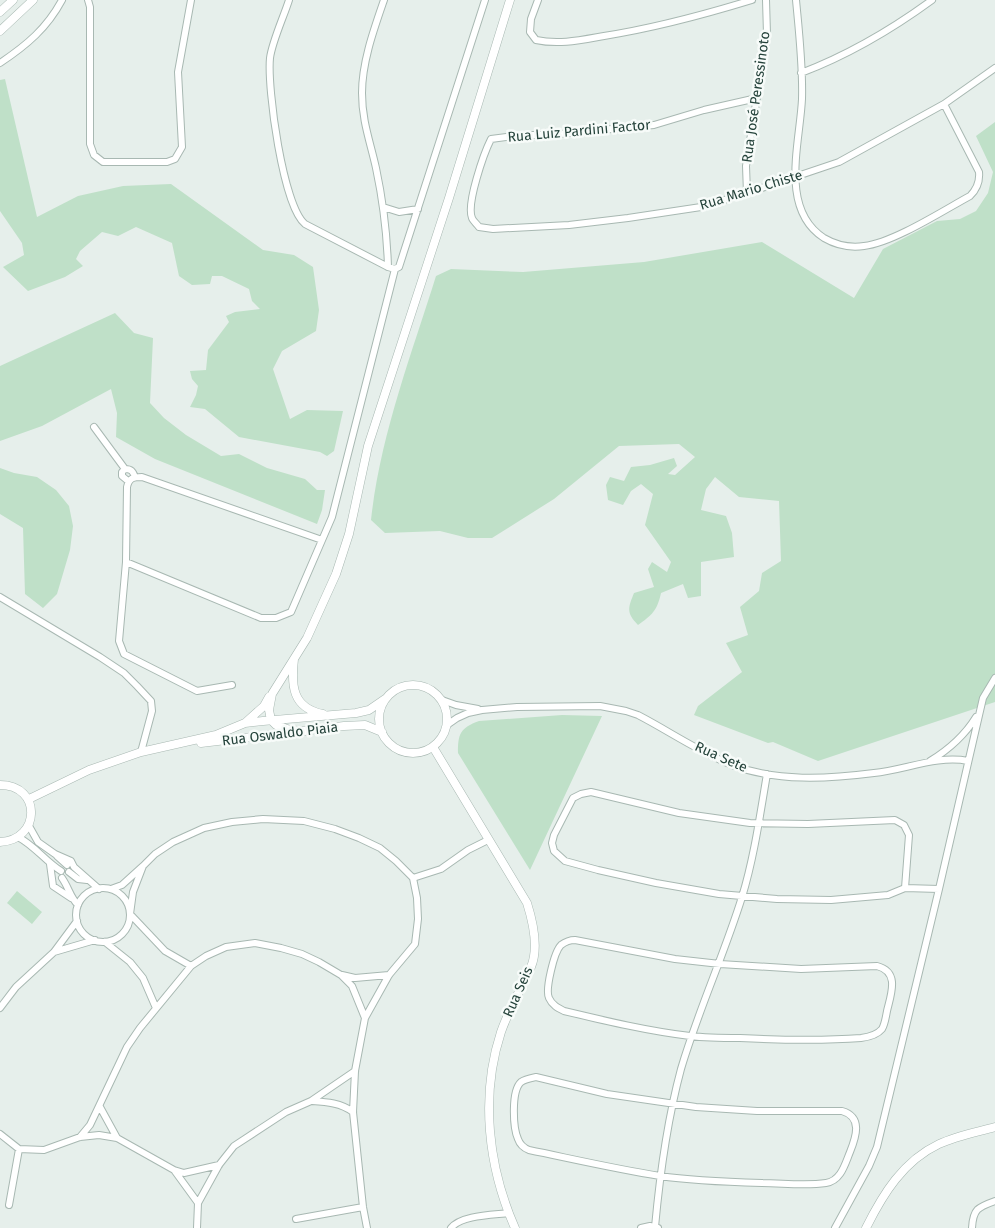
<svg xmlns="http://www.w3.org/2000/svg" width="995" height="1228" font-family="'Fira Sans',sans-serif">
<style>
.green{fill:#bfe0c8}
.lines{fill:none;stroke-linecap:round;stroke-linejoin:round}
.minor-casing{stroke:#a8b8b2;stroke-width:8}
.tertiary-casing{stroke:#a8b8b2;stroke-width:9}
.minor{stroke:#fff;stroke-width:6}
.tertiary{stroke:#fff;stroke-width:8}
.labels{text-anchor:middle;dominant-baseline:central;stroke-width:5;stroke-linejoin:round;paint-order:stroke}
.street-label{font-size:14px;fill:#24423a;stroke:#f7fbf9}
</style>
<rect width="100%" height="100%" fill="#e6efeb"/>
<path class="green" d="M 5,79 L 37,217 L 78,196 L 123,186 L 171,184 L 263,250 L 294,255 L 313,267 L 319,310 L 316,331 L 282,351 L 273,369 L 290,419 L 307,410 L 343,411 L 334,451 L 327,456 L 320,452 L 239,437 L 205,409 L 190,407 L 196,395 L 198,386 L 192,379 L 190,371 L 206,370 L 208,350 L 229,322 L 226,316 L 235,312 L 260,309 L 252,301 L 249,289 L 222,276 L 212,276 L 210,284 L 192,285 L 179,276 L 172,243 L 136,227 L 118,236 L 102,232 L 80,251 L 76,259 L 83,266 L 65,277 L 28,291 L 3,267 L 24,255 L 22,243 L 0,211 L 0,80 Z
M 995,122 L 995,702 L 818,761 L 773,742 L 768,743 L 694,715 L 698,706 L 742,672 L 726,643 L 748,635 L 740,607 L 759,591 L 762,573 L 781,561 L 779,501 L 739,497 L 715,477 L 706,489 L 701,510 L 726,516 L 732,533 L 734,557 L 701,562 L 701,596 L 688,598 L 683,584 L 661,593 C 657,611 652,615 638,625 C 626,613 628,608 634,593 L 654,587 L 648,569 L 652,562 L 667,572 L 671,562 L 645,525 L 653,494 L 641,484 L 631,491 L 623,505 L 608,500 L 606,485 L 610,477 L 624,481 L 631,467 L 650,465 L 674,458 L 677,466 L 668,474 L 675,475 L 695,457 L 679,444 L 619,446 L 554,499 L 492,538 L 468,538 L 440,531 L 385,533 L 371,520 C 380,436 411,356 436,276 L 451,269 L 523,272 L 644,262 L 762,242 L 854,298 L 883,249 L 937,221 L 960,219 L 976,211 L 988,193 L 993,172 L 976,136 Z
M 115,313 L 134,333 L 153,338 L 150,403 L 164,418 L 186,435 L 221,456 L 239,454 L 267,468 L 305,479 L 317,490 L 325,490 L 322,510 L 317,524 L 155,459 L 116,437 L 117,413 L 111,389 L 42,426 L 0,441 L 0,366 Z
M 0,468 L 14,473 L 37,477 L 56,490 L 69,506 L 73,526 L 70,550 L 57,594 L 43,608 L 25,594 L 23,528 L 0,514 Z
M 562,715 L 602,716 L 530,870 L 458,753 C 458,734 460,728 479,721 Z
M 17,891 L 42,912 L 32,924 L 7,903 Z"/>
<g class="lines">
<defs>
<path id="minor" d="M 88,0 L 90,7 L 90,144 L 94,155 L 103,162 L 167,162 L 175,159 L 182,147 L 178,72 L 191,0
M 289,0 C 284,16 272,42 270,58 C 267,88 283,206 305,224 L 388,267 L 395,269 L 399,267 L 485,0
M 384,0 C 374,29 362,62 362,93 C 362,121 370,141 376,168 C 383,201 387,234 388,267
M 538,0 L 531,19 L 530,32 L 536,40 C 559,45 581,40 604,36 C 655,28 703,15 752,0
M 796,0 C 799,32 803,66 802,99 C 800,143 779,209 824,238 C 836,245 850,248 864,246 C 893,243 944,210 970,196 C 977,189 980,182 979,172 L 944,104
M 0,63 C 27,45 47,28 62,0
M 801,73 C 848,55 891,30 932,0
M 757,98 L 704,110 L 654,125 L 549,135 L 522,135 L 491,139 C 484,153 466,204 472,218 C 473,221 477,224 479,227 L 493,229 L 569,225 L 628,218 L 701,207 L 747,193 L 839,162 L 944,104 L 995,68
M 747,193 L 746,166 L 767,34 L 766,0
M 383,207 L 399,212 L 418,209
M 94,427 L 125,469 C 131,469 133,471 135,477
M 125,469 L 122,472 L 122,476 L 128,481
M 126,562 L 127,487 C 129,478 133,477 142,477 L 322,540
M 0,597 L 100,657 L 124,673 L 137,686 L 151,701 L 152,711 L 141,752
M 232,685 L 197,691 L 124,654 L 119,641 L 126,562 L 261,618 L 276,618 L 291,612 L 332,517 L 395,269
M 442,700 L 456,705 L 478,709
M 447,725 L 457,718 L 468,713 L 482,710 L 517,707 L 600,706 L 626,711 L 638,715 C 669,731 699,752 732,765 C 777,782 827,779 874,773 C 905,770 937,755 968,761
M 930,761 C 948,750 965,735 976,717
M 29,826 L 38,842 L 55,854 L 71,861 L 74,867 L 99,889
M 18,837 C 35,846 45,861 61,871
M 57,856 L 67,865
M 50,864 L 53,886 L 71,898
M 143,866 L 155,854 L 173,842 L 204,828 L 232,822 L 263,819 L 304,821 L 335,829 L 359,838 L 380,848 L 396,861 L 413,878 L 417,898 L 418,919 L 415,944 L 389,975 L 365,1018 L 355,1071 L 353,1112 L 363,1207 L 367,1228
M 69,872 L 78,879 L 87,880
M 62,878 C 69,888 70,897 78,905
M 413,878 L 441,869 L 468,850 L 488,840
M 905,888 L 909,835 L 904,825 L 895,820 L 808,824 L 750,823 L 679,813 L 591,792 L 581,794 L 573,798 L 554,835 L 552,843 L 554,851 L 565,861 L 598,870 L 656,883 L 719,894 L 777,899 L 831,900 L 888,895 L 905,888 L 939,889
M76 915a27 27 0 1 1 54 0a27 27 0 1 1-54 0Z
M 111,889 L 122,885 L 143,866 L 133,892 L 130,914 L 165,951 L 191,966
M 77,921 L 54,952 L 95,940
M 575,940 L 675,959 L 720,964 L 801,969 L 877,966 C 900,972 891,994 887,1011 C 886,1016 885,1024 882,1029 C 877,1035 869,1037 861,1038 C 821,1041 781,1040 740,1038 C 724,1038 707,1038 690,1036 C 648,1031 606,1021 564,1011 C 558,1008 552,1005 549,998 C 545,990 554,952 561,945 C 565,942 570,940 575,940 Z
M 105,942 L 130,962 L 143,978 L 156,1008
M 342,975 L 355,978 L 389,975
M 0,1008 L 16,987 L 54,952
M 536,1077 L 607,1094 L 696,1107 L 757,1111 L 842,1111 C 863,1117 856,1137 850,1152 C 845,1164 841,1181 826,1183 C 805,1186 782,1183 762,1183 C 727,1182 693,1181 660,1176 C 616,1169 573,1159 529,1150 C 524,1148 520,1145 518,1139 C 513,1128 511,1091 521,1082 C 525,1079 531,1078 536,1077 Z
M 312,1101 C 327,1102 341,1103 353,1112
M 100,1107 L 117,1138
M 0,1134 L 19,1149 L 44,1150 L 80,1137 L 99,1135 L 117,1138 L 174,1170 L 198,1203
M 80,1137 L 90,1125 L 127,1047 L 140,1028 L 191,966 L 206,956 L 226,947 L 255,943 L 281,948 L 302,954 L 319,962 L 341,975 L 352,986 L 365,1018
M 174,1170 L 184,1173 L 219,1165
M 9,1205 L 19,1149
M 296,1219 L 363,1207
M 655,1227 C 660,1173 667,1121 681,1069 C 698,1011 724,955 742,897 C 754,858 760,815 767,774
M 197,1228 L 198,1203 L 219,1165 L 234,1146 L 286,1112 L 311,1101 L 355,1071
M 451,1228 C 461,1215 493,1215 509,1213
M 641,1228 L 650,1226 L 658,1228
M 835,1228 L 869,1166 L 877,1147 L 939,889 L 983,698 L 995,678
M 972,1228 C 973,1209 978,1207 995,1201"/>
<path id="tertiary" d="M 0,12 L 13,0
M 0,31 L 33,0
M 294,659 C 291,685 292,708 323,714
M379 719a34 34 0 1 1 68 0a34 34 0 1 1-68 0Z
M 245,723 L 264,706 L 269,697
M 305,731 L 290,730 L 276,725 L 271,720 L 269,710 L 272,694 L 307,638 L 336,574 L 349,534 L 368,446 L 449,198 L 510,0
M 201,743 L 344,726 L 365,725 L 382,732
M 433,747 L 527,903 C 533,922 539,948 531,967 C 521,989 509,1009 501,1032 C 480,1096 488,1167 515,1228
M 0,785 C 42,785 41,840 0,842
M 29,799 L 89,770 L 141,752 L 216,735 L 245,723 L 263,721 L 356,713 L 369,710 L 385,699
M 866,1228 C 883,1194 903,1161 939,1144 C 956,1136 977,1132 995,1127"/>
</defs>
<use href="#minor" class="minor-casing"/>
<use href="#tertiary" class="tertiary-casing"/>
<use href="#minor" class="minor"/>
<use href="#tertiary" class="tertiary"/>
</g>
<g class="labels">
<g class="street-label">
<text transform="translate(756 97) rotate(-82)">Rua José Peressinoto</text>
<text transform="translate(579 131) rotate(-5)">Rua Luiz Pardini Factor</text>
<text transform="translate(751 190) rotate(-17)">Rua Mario Chiste</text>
<text transform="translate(280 734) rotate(-7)">Rua Oswaldo Piaia</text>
<text transform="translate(721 757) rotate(24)">Rua Sete</text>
<text transform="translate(518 992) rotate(-66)">Rua Seis</text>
</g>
</g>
</svg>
